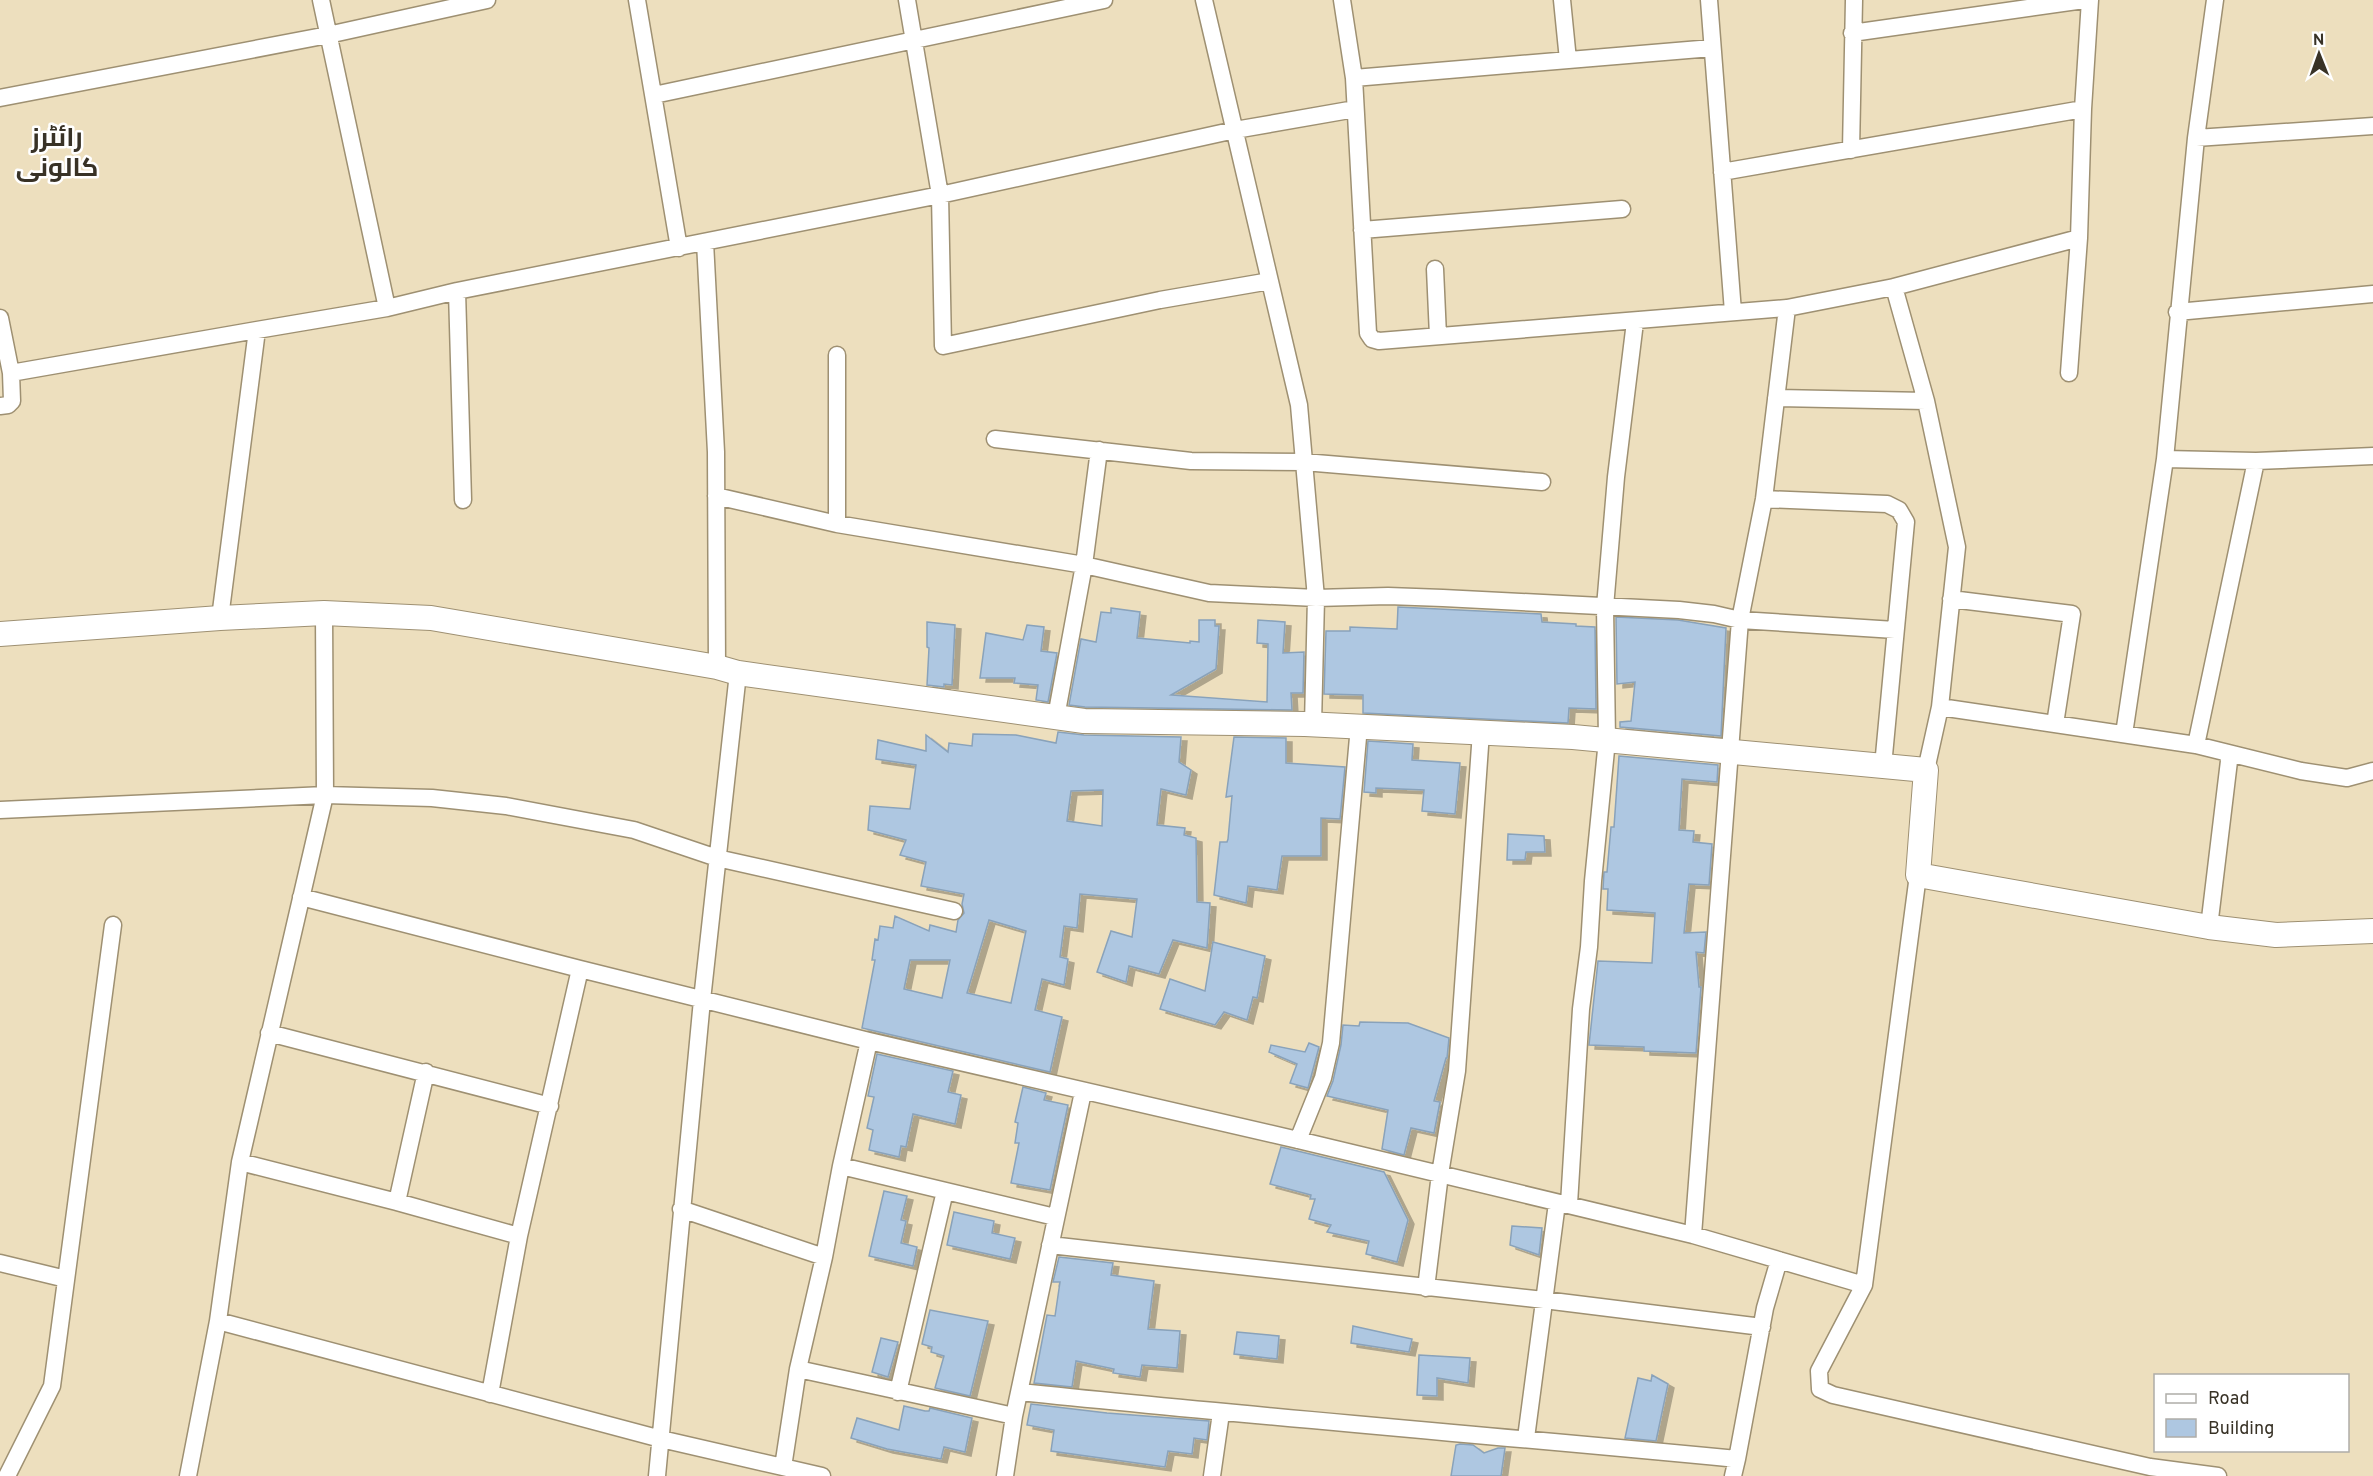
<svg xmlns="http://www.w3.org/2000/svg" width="2373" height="1476" font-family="Overpass,Cairo,sans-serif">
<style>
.building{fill:#aec7e1;stroke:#89a2ba;stroke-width:1.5;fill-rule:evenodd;filter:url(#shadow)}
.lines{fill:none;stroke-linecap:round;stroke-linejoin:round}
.street-casing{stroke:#9e9072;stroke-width:19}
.secondary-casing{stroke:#9e9072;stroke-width:26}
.street{stroke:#fff;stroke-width:16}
.secondary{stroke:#fff;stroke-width:24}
.labels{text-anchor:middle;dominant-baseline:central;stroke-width:5;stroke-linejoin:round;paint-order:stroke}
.district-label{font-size:26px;font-weight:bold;fill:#383226;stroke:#fff}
</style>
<defs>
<filter id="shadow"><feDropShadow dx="6" dy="4" stdDeviation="0" flood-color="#0004"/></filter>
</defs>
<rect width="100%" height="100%" fill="#eddfbe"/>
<path class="building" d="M 1398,607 L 1541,614 L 1542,622 L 1576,624 L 1576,626 L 1595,627 L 1596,709 L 1569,708 L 1568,723 L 1363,713 L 1363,695 L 1324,694 L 1326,631 L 1350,631 L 1350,627 L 1397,629 Z
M 1111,608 L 1140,612 L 1137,638 L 1190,643 L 1190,641 L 1199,642 L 1199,620 L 1215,620 L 1215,626 L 1219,626 L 1216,669 L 1171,695 L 1267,702 L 1268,644 L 1257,643 L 1258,620 L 1285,622 L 1283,653 L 1304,652 L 1303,693 L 1291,693 L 1292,710 L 1085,707 L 1069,705 L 1081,639 L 1096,642 L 1101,612 L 1111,613 Z
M 1616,617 L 1678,620 L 1726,628 L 1721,736 L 1620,727 L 1620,722 L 1631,721 L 1635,682 L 1617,684 Z
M 927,622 L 955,625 L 952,685 L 944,684 L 944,687 L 927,685 L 929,648 L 927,647 Z
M 1027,625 L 1044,627 L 1041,651 L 1057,653 L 1048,702 L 1036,700 L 1038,685 L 1014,683 L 1015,678 L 980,678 L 986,633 L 1023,640 Z
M 1058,732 L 1084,735 L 1181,737 L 1179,762 L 1191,770 L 1186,795 L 1161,789 L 1157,825 L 1185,828 L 1184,835 L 1196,838 L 1197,902 L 1210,903 L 1207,948 L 1173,940 L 1159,974 L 1129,966 L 1126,982 L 1097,972 L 1111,931 L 1132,937 L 1137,899 L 1080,894 L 1077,928 L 1064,926 L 1060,957 L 1068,959 L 1064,985 L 1042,979 L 1035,1010 L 1062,1017 L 1050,1072 L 862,1028 L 875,960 L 872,960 L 875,939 L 878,940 L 880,926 L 893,928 L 895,916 L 929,931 L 930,925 L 956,932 L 958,920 L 964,913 L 962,904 L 964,894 L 921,886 L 926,862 L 900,855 L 906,840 L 868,830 L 870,806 L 910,809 L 916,765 L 876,759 L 878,740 L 926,751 L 926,735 L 948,752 L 949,743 L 972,746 L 973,734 L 1016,735 L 1056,743 ZM 1103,790 L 1102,826 L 1067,821 L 1071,791 ZM 989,920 L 1026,931 L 1011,1003 L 967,993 ZM 910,960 L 950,960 L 942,998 L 904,989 Z
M 1234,737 L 1286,738 L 1286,763 L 1345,767 L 1340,819 L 1321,818 L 1321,856 L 1282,856 L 1277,890 L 1248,886 L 1246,903 L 1214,895 L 1220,842 L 1227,842 L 1228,839 L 1232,796 L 1226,797 Z
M 1368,741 L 1413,744 L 1412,760 L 1460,763 L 1455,814 L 1422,811 L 1424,790 L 1376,788 L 1376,793 L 1364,792 Z
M 1619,756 L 1718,765 L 1717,782 L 1682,779 L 1679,830 L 1694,831 L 1693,842 L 1712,844 L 1709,885 L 1689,884 L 1684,933 L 1706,932 L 1704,953 L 1696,952 L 1699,987 L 1701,987 L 1696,1053 L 1644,1051 L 1644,1047 L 1589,1045 L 1598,961 L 1652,963 L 1655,913 L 1607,910 L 1608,889 L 1603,889 L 1604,872 L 1607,872 L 1611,827 L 1614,827 Z
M 1508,834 L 1544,836 L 1545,852 L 1526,852 L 1525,860 L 1507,860 Z
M 1213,942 L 1265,956 L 1257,998 L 1253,997 L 1247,1020 L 1224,1012 L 1215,1025 L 1160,1009 L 1170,979 L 1205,991 Z
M 1360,1022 L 1408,1023 L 1449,1038 L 1447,1058 L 1446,1058 L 1434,1101 L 1440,1102 L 1434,1133 L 1411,1128 L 1404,1155 L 1382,1149 L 1388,1110 L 1327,1096 L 1333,1081 L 1341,1045 L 1343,1025 L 1359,1026 Z
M 1309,1043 L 1319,1047 L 1308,1088 L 1290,1083 L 1297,1064 L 1269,1052 L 1271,1045 L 1305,1052 Z
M 877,1054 L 953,1071 L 948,1092 L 961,1095 L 955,1124 L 913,1114 L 906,1147 L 901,1146 L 899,1157 L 869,1150 L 873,1130 L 867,1128 L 874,1097 L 868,1096 Z
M 1023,1087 L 1046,1093 L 1044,1100 L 1068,1105 L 1050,1190 L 1011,1183 L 1019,1143 L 1015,1143 L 1018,1123 L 1015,1122 Z
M 1281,1147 L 1384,1172 L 1408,1220 L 1397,1262 L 1366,1254 L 1369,1241 L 1327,1232 L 1331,1225 L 1309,1219 L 1315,1199 L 1310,1199 L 1311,1195 L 1270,1184 Z
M 884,1191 L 907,1196 L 901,1220 L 906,1221 L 901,1243 L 917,1247 L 913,1266 L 869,1256 Z
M 954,1212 L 994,1221 L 992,1233 L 1015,1238 L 1010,1259 L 947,1245 Z
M 1512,1226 L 1542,1228 L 1539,1255 L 1510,1245 Z
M 1059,1257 L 1113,1263 L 1111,1275 L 1154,1281 L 1148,1329 L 1180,1331 L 1177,1368 L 1142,1365 L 1140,1377 L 1113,1373 L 1114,1369 L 1076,1361 L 1072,1387 L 1034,1383 L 1047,1315 L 1055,1316 L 1060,1282 L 1053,1282 Z
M 930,1310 L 988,1321 L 970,1396 L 935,1388 L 944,1356 L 931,1352 L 932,1347 L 922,1344 Z
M 1353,1326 L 1412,1339 L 1409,1352 L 1351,1343 Z
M 1237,1332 L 1279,1336 L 1277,1359 L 1234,1354 Z
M 881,1338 L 898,1342 L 888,1377 L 872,1372 Z
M 1419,1355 L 1470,1358 L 1468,1383 L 1437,1378 L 1437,1396 L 1417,1395 Z
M 1652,1375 L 1668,1384 L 1656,1441 L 1625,1438 L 1638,1378 L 1651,1381 Z
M 1031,1404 L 1107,1413 L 1209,1421 L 1207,1440 L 1194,1438 L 1192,1454 L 1168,1451 L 1165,1467 L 1051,1451 L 1054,1430 L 1027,1425 Z
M 904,1406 L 925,1411 L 929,1411 L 930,1408 L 972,1418 L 965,1452 L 944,1447 L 941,1459 L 887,1449 L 851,1438 L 857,1418 L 899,1430 Z
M 1460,1444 L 1473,1445 L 1484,1453 L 1498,1448 L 1505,1448 L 1501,1476 L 1451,1476 L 1456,1445 Z"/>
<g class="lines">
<defs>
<path id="street" d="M 321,0 L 387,308
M 637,0 L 679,248
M 907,0 L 940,195 L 943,346 L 1160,300 L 1270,281
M 1204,0 L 1299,405 L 1316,598 L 1313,724
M 1342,0 L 1354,78 L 1368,333 L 1372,339 L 1379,341 L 1787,308 L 1894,287 L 2079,238
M 1562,0 L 1568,60
M 1709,0 L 1733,312
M 1852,33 L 2084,0
M 1354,78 L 1712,48
M 654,95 L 1104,0
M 0,98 L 328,35 L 487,0
M 2196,138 L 2373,126
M 1851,150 L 1854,0
M 1722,172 L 2083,109
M 1362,230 L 1622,209
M 705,242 L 716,452 L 717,667
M 1435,269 L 1438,336
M 1894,287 L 1926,401 L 1957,547 L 1940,707 L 1926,770
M 457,291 L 463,500
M 2177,312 L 2373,294
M 0,318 L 11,373 L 12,401 L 8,405 L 0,406
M 11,373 L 257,330
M 2069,373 L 2079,238 L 2083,109 L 2090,0
M 1776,398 L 1926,401
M 995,439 L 1191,461 L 1304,462 L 1542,482
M 2165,459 L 2256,461 L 2373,456
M 716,496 L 837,524 L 1084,565 L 1209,593 L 1316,598 L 1388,596 L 1443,598 L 1679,610 L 1714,614 L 1740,620 L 1895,630
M 1764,499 L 1887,504 L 1899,510 L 1906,522 L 1883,766
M 837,524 L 837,355
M 1951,599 L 2072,614 L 2055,724
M 220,618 L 257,330 L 387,308 L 457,291 L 940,195 L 1235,130 L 1355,109
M 1940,707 L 2196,745 L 2301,771 L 2347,778 L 2373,771
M 1056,717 L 1084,565 L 1099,450
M 2124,734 L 2165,459 L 2196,138 L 2215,0
M 2196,745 L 2256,461
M 0,810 L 325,795 L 432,798 L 506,806 L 634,830 L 717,858 L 954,911
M 1918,875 L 1864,1285 L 1819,1371 L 1820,1389 L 1833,1395 L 2150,1467 L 2218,1476
M 301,897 L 580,969 L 869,1041 L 1298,1140 L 1693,1235 L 1864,1285
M 2209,927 L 2229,761 L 2228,754
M 269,1033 L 550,1106
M 1298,1140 L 1323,1078 L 1331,1043 L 1359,726
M 240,1162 L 397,1202 L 519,1236
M 841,1166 L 1055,1217
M 397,1202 L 426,1072
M 1569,1204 L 1581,1009 L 1589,947 L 1593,881 L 1607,740 L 1605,607 L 1616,477 L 1635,322
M 681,1209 L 824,1257
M 1693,1235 L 1740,620 L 1764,499 L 1787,308
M 1050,1245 L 1544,1300 L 1762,1327
M 0,1263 L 66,1279
M 1426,1288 L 1440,1174 L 1457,1071 L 1481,732
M 218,1321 L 661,1439 L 822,1476
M 798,1369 L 1014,1416
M 898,1392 L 945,1191
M 1020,1392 C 1259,1417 1498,1436 1737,1459 L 1733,1476
M 490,1394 L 519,1236 L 580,969
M 1526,1438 L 1557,1203
M 1737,1459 L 1765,1308 L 1779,1260
M 783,1467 L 798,1369 L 824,1257 L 841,1166 L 869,1041
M 7,1476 L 52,1386 L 113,925
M 188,1476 L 218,1321 L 240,1162 L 325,795 L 324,613
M 657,1476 L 702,1000 L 738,673
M 1005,1476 L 1014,1416 L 1083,1092
M 1212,1476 L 1221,1413"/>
<path id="secondary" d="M 0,634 L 220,618 L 324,613 L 431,618 L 717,667 L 738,673 L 1084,721 L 1305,724 L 1573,737 L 1926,770 L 1918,875 L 2209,927 L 2276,935 L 2373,931"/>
</defs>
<use href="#street" class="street-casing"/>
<use href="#secondary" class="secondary-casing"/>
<use href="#street" class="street"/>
<use href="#secondary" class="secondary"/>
</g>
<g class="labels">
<g class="district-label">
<text x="57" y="139">رائٹرز<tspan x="57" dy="30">کالونی</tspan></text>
</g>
</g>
<rect x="2154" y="1374" width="195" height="78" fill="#ffffff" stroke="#afada8" stroke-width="1.5"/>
<rect x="2166" y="1394" width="30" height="9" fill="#ffffff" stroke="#afada8" stroke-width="1.5"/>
<text x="2208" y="1404" font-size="18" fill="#383226">Road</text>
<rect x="2166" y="1419" width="30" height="18" fill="#aec7e1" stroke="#afada8" stroke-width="1.5"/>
<text x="2208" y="1434" font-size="18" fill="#383226">Building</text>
<g transform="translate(2319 54) rotate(359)" stroke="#ffffff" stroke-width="4.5" paint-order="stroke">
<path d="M0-4.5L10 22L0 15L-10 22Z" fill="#383226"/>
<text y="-9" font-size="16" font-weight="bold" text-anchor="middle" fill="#383226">N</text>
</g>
</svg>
